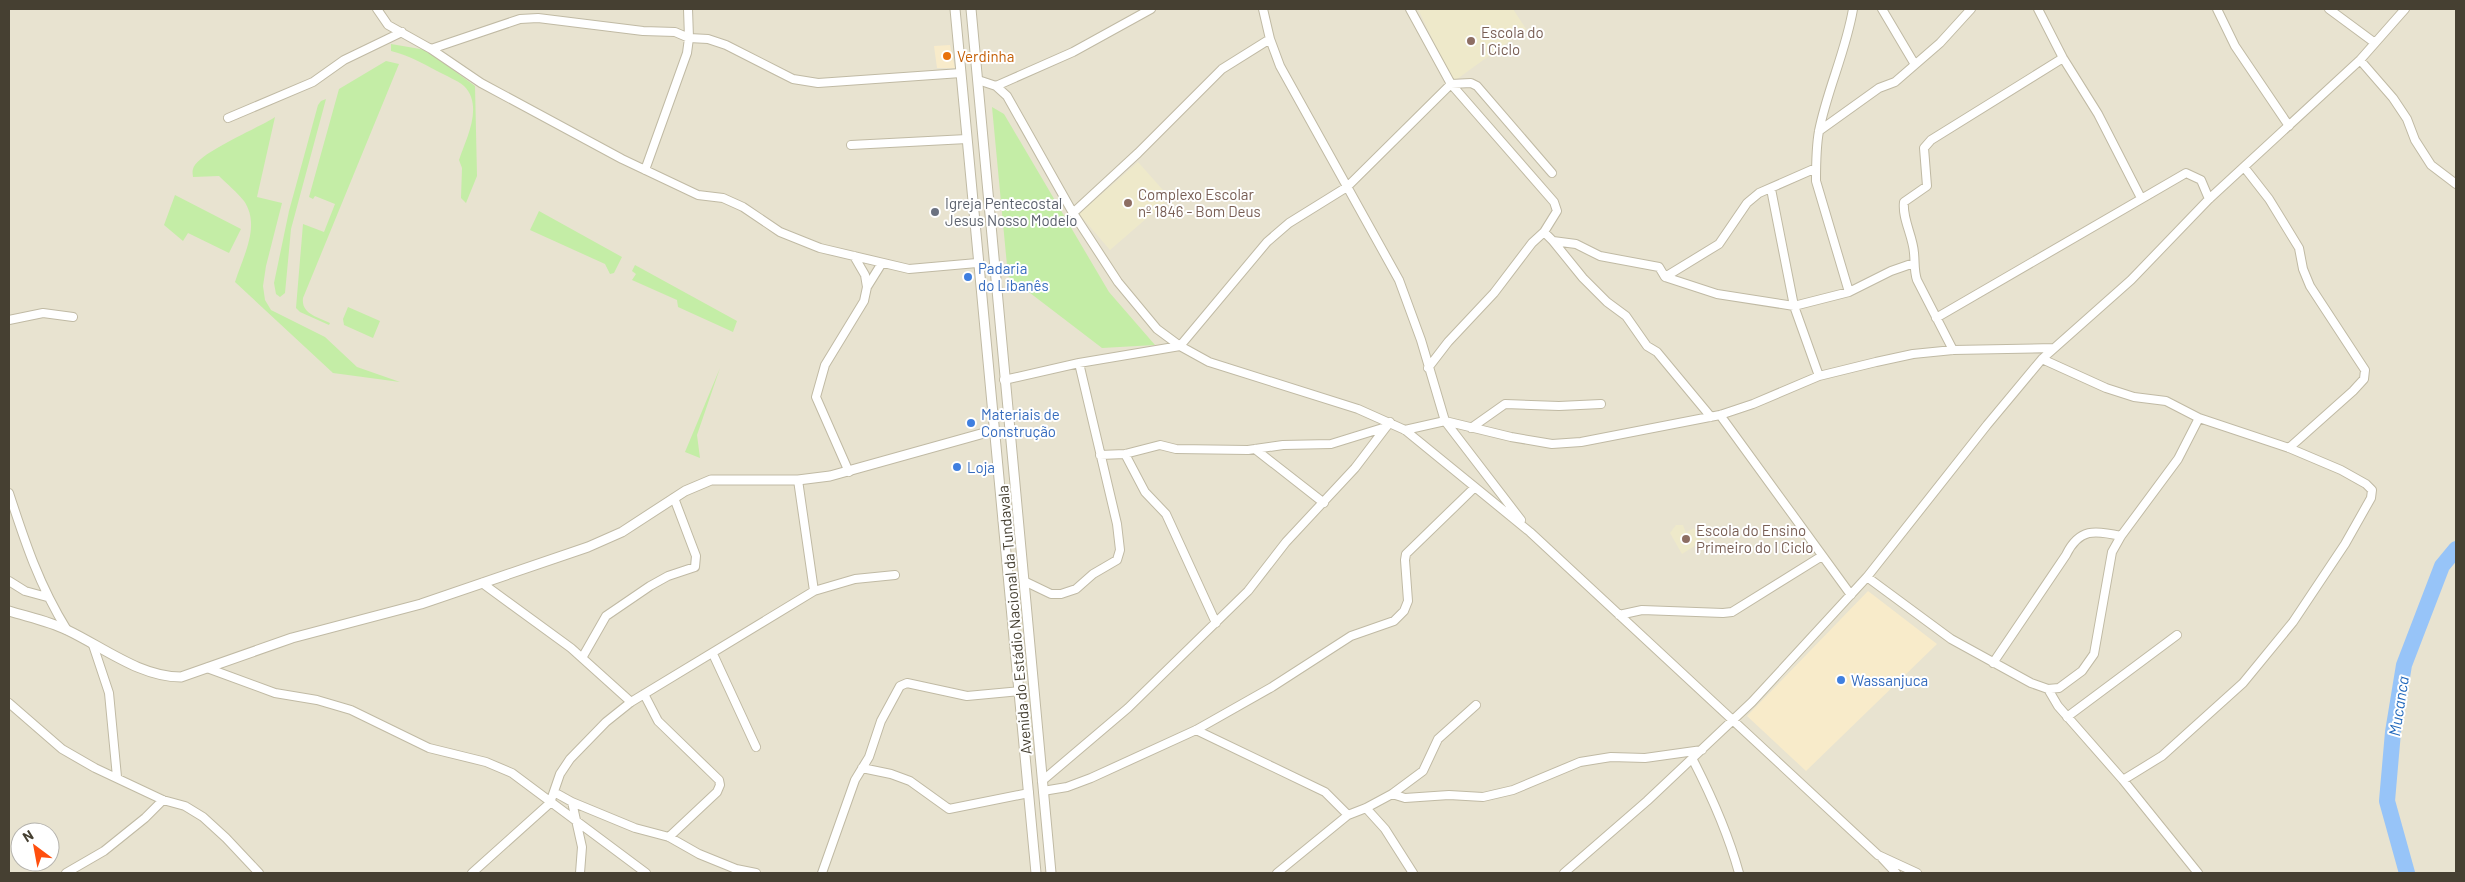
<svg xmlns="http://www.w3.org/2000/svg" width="2465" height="882" font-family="Barlow,sans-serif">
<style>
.residential{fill:#e8e3d0;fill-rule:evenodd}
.commercial{fill:#f8ebca}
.education{fill:#eee9ca}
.green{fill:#c4eda6}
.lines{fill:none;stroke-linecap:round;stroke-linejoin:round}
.river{stroke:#97c4f8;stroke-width:16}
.minor-casing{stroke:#c0baa4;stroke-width:10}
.tertiary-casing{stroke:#c0baa4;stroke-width:11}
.minor{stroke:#fff;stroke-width:8}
.tertiary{stroke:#fff;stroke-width:9}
.education-dot{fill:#8d6e63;stroke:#fff;stroke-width:2}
.food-dot{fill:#e8710a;stroke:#fff;stroke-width:2}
.worship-dot{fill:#6b7280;stroke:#fff;stroke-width:2}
.shop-dot{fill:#3f7fe0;stroke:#fff;stroke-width:2}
.labels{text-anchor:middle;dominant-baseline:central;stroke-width:4;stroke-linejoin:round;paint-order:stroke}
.education-label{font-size:15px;fill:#785e54;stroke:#fff;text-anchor:start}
.food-label{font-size:15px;fill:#c56008;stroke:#fff;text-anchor:start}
.worship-label{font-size:15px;fill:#5b616d;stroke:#fff;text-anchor:start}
.shop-label{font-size:15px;fill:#366cbe;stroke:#fff;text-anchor:start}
.street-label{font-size:15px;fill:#464032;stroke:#fff}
.water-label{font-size:16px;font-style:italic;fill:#2168bc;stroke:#fff}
</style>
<rect width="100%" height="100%" fill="#f3f0e2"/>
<path class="residential" d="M 9,9 L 2456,9 L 2456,873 L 9,873 ZM 20,832 L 50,832 L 50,862 L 20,862 Z"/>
<path class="commercial" d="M 950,45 L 955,68 L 937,68 L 934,46 Z
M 1868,591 L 1937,644 L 1806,771 L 1747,716 Z"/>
<path class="education" d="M 1418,9 L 1513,9 L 1526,29 L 1453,82 Z
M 1138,162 L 1170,198 L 1110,250 L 1079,214 Z
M 1676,525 L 1683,525 L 1686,533 L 1694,528 L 1702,541 L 1682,554 L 1670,533 Z"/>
<path class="green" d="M 391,44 L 426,50 L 475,86 L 477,176 L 466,203 L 461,198 L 462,168 L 459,160 C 466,139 484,106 464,86 C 457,80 446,76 437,71 C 422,63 408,55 391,51 Z
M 386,61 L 399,64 L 303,298 C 301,314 318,317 330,323 L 329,325 L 300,312 L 296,308 L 303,224 L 324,232 L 335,204 L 315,196 L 313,199 L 309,197 L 339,89 Z
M 326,99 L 291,229 L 285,293 L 280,297 L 276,294 L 274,283 L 289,211 L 318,105 L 321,101 Z
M 992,107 L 1004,114 L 1109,292 L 1155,345 L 1102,348 L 1008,276 Z
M 275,117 L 257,197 L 282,203 L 266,266 L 263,286 L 265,300 L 271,310 L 325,337 L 357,367 L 400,382 L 333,373 L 235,282 C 243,256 261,226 244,201 C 237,192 227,184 219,176 L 193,177 C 193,175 192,172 193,169 C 197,153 259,128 275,117 Z
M 175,195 L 241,229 L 229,253 L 188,233 L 183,241 L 164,225 Z
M 539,211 L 622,257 L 614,273 L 610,274 L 605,264 L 530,230 Z
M 635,265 L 737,321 L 733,332 L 678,307 L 677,300 L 632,280 L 636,274 L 632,271 Z
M 348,307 L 380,321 L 373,338 L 344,325 L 343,319 Z
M 720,368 L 697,435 L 700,458 L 685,452 Z"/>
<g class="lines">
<path class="river" d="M 2407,873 L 2387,801 L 2393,732 L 2404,665 L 2442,566 L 2456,549"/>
<defs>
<path id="minor" d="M 377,9 L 388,25 L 431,49 L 481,83 L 622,159 L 698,195 L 723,198 L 743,207 L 780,232 L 820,248 L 909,269 L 977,263
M 1263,9 L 1270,39 L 1280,66 L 1399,280 L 1421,340 L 1445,421 L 1521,520
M 1410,9 L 1451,84 L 1554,202 L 1557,211 L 1544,232 L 1532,243 L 1494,293 L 1448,342 L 1428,368
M 1882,9 L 1914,63
M 2038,9 L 2063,58 L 2098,114 L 2141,198
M 2217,9 L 2235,46 L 2289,126
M 2329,9 L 2375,43
M 431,49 L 520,19 L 538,18 L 643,31 L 675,32 L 689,38 L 708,39 L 726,45 L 793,79 L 818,83 L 961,73
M 2360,60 L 2393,98 L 2407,119 L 2415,140 L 2431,165 L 2456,184
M 978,80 L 996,86 L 1007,96 L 1073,213 L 1118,282 L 1157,329 L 1180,346 L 1209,362 L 1358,409 L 1405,430 L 1530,532 L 1878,855 L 1917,873
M 996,86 L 1073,52 L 1151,9
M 228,118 L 313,82 L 344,60 L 402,32
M 1819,131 L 1879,88 L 1895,82 L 1940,43 L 1971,9
M 851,145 L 967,139
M 2244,167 L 2269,199 L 2299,248 L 2303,269 L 2310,286 L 2365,370 L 2364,379 L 2353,391 L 2289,448
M 645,170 L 687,53 L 689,38 L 688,9
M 1771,189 L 1794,306 L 1819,376
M 1073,213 L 1138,153 L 1222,69 L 1270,39
M 1544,232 L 1553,241 L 1576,244 L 1600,256 L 1659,267 L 1665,277 L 1717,294 L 1794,306 L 1849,292 L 1891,271 L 1914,263
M 1553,241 L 1583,278 L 1607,302 L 1626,316 L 1647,346 L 1657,352 L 1711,417
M 1665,277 L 1719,244 L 1747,203 L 1759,193 L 1816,168
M 867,287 L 882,263
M 1849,292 L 1816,181 C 1816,165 1816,147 1819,131 C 1827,90 1846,51 1853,9
M 1936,318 L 2186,173 L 2201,180 L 2209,199
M 9,320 L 43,313 L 73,317
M 1953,350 L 1917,280 C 1914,271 1915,263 1914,253 C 1913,236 1902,219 1904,202 L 1927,186 L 1924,148 L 1931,140 L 2063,58
M 2042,359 L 2106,388 L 2134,397 L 2166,401 L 2199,418 L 2289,448 L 2341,470 L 2366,484 L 2372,490 L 2371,498 L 2345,544 L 2293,622 L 2243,683 L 2162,756 L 2123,780
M 1004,380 L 1079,363 L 1180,346 L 1267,242 L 1289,223 L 1347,187 L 1451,84 L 1471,83 L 1477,86 L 1552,173
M 1720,415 L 1851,595
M 1471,428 L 1505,404 L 1559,406 L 1601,404
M 1405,430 L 1445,421 L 1511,437 L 1552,444 L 1581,442 L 1720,415 L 1753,404 L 1819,376 L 1876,362 L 1913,354 L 1953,350 L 2054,348
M 1255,449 L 1324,503
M 1125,454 L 1145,492 L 1166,514 L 1216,623
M 1100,455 L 1125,454 L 1160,445 L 1176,449 L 1248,450 L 1283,445 L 1331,444 L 1386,427
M 849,472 L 816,397 L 825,365 L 864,301 L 867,287 L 865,275 L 854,256
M 798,480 L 814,591
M 9,493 C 25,542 39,585 67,630
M 1867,577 L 1951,639 L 2031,683 L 2048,689 L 2058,706 L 2123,780 L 2198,873
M 9,581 L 25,591 L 47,597
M 1024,581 L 1051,594 L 1061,594 L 1076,589 L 1093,574 L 1117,560 L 1120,550 L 1117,524 L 1079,363
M 482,583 L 571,648 L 631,702
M 1619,615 L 1642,610 L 1723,613 L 1732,612 L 1822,556
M 93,645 L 109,693 L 117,777
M 713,654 L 756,747
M 582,658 L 606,616 L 650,586 L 668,576 L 695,567 L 696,556 L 674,498
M 1993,663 L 2066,555 C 2079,528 2095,530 2121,536
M 207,668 L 275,693 L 317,700 L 351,710 L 429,748 L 486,762 L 512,773 L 646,873
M 2048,689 L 2059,688 L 2082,671 L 2094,654 L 2112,552 L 2121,536 L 2178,459 L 2199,418
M 644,694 L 658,721 L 719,780 L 720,785 L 717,792 L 669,837
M 9,703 L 62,749 L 95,768 L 163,800 L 185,806 L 203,817 L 226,838 L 259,873
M 2067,717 L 2177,635
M 1196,730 L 1325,792 L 1348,815
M 1693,760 C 1712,797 1728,833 1739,873
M 862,768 L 891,774 L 910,781 L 949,809 L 1029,793
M 1042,781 L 1128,708 L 1248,591 L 1286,542 L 1355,468 L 1390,422
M 1043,791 L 1067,787 L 1091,778 L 1196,730 L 1272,687 L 1351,636 L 1394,621 L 1404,611 L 1408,601 L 1405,560 L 1406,554 L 1474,488
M 554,792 L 572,802 L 635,828 L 669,837 L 699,854 L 736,869 L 756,873
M 1392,794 L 1405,798 L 1449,795 L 1483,797 L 1513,790 L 1580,762 L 1611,757 L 1645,758 L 1702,750
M 572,802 L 582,847 L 580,873
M 1366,808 L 1385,829 L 1413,873
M 1882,858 L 1896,873
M 66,873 L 104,851 L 145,818 L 163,800
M 472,873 L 550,803 L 560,774 L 570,759 L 606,722 L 631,702 L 814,591 L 855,579 L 895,575
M 822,873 L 855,780 L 869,757 L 881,721 L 900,686 L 907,683 L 967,696 L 1020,691
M 1277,873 L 1348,815 L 1366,808 L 1392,794 L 1423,771 L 1438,739 L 1476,705
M 1564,873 L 1647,801 L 1752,702 L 1867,577 L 1987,425 L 2042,359 L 2131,280 L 2209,199 L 2360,60 L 2405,9"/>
<path id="tertiary" d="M 955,9 L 1036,873
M 971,9 L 1051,873
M 9,611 C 28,617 49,621 67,630 C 103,647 140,677 181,677 L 292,638 L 421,604 L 588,547 L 622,532 L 685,491 L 711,480 L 798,480 L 830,476 L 995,430"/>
</defs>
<use href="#minor" class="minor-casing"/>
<use href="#tertiary" class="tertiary-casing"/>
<use href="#minor" class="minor"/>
<use href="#tertiary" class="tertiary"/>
</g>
<g class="education-dot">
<circle cx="1471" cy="41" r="5"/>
<circle cx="1128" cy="203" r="5"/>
<circle cx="1686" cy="539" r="5"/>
</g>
<circle class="food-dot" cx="947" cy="56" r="5"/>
<circle class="worship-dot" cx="935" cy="212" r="5"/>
<g class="shop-dot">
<circle cx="968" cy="277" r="5"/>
<circle cx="971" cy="423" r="5"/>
<circle cx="957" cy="467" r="5"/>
<circle cx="1841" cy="680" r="5"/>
</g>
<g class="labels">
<g class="education-label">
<text x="1481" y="32">Escola do<tspan x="1481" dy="17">I Ciclo</tspan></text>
<text x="1138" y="194">Complexo Escolar<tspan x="1138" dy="17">nº 1846 - Bom Deus</tspan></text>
<text x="1696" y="530">Escola do Ensino<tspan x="1696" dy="17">Primeiro do I Ciclo</tspan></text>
</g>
<g class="food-label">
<text x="957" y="56">Verdinha</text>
</g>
<g class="worship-label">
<text x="945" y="203">Igreja Pentecostal<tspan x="945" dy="17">Jesus Nosso Modelo</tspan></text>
</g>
<g class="shop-label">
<text x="978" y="268">Padaria<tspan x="978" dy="17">do Libanês</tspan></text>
<text x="981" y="414">Materiais de<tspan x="981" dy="17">Construção</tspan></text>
<text x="967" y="467">Loja</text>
<text x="1851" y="680">Wassanjuca</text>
</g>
<g class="street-label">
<text transform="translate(1014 620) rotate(-95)">Avenida do Estádio Nacional da Tundavala</text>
</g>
<g class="water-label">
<text transform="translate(2398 706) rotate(-81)">Mucanca</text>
</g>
</g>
<rect width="2465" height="882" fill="none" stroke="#464032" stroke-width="20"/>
<g transform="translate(35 847) rotate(328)"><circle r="24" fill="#ffffff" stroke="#b5b3ad"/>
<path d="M0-4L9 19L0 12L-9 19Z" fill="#ff4f0e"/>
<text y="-8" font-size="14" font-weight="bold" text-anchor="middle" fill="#464032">N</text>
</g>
</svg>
